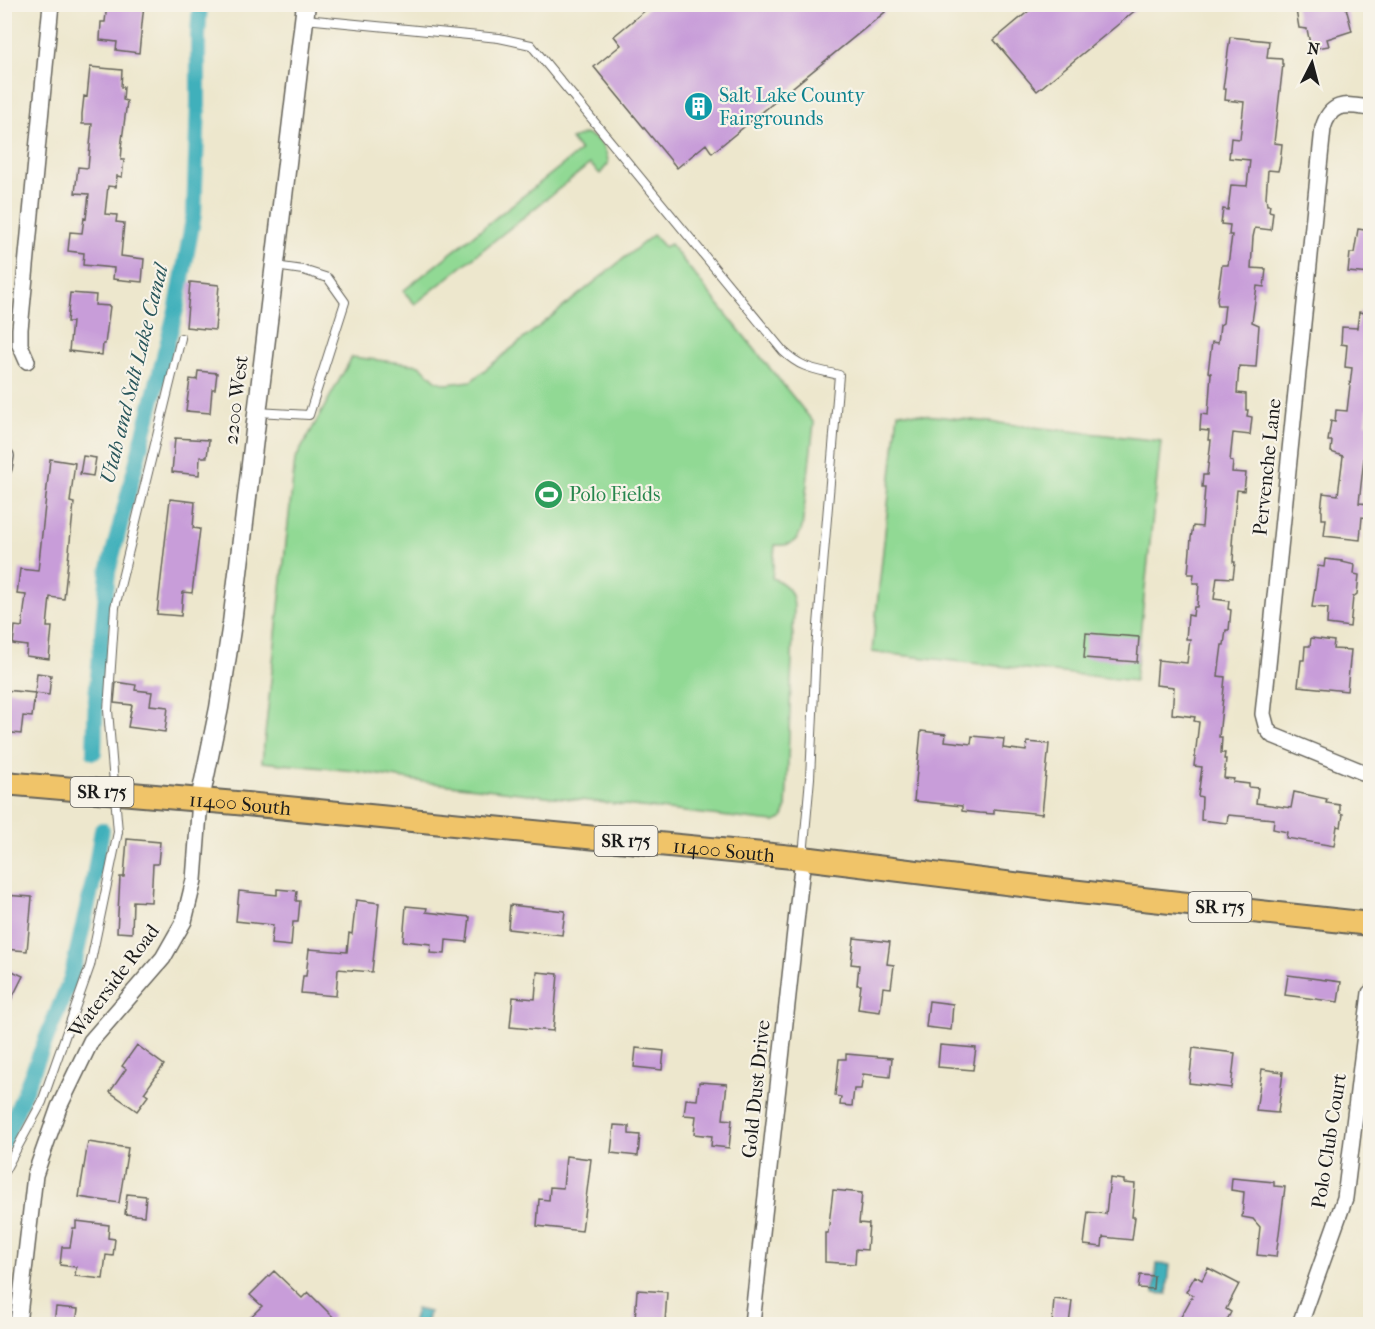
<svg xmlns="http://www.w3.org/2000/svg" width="1375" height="1329" font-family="'IM FELL French Canon',serif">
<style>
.green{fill:#91d994;stroke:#567a58;stroke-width:1.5}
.water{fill:#40b0bb;stroke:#2e666c;stroke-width:1.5}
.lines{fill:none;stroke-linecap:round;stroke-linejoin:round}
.canal{stroke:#40b0bb;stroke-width:16}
.building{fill:#c89dd9}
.service-casing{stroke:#65635a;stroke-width:10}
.minor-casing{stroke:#65635a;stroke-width:18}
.tertiary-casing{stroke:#65635a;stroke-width:21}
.primary-casing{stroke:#65635a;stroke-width:26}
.service{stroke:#fff;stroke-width:8}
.minor{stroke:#fff;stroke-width:15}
.tertiary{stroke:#fff;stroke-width:18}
.primary{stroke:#f0c469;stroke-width:22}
.labels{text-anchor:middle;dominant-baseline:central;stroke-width:4.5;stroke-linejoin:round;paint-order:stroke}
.shield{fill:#f7f3e8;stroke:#5e5c59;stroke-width:1.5}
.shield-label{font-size:18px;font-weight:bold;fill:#1c1c1c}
.culture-label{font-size:20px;fill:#0d838f;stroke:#f7f3e8;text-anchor:start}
.street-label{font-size:20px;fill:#1c1c1c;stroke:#f7f3e8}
.leisure-label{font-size:20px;fill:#27864d;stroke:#f7f3e8;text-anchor:start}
.water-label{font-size:21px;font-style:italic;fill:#2a575c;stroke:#f7f3e8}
</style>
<rect width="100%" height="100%" fill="#f7f3e8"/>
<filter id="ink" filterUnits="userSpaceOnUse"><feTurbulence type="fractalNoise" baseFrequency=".0167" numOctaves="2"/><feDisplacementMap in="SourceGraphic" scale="12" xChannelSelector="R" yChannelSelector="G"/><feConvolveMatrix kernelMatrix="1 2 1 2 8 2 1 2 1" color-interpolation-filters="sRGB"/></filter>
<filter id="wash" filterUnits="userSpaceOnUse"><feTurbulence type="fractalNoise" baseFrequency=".008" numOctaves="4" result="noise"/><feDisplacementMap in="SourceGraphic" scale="24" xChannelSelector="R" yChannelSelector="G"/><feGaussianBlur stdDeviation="1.35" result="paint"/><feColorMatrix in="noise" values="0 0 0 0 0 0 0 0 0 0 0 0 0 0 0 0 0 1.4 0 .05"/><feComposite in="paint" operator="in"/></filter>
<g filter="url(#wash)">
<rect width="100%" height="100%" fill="#ede7cd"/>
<path class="green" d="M 585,134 C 599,138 608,149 608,164 L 600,174 L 590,164 L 415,304 L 403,291 L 580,151 L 571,139 Z
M 653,235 L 664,247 L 670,244 L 814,423 L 802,528 C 797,543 790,546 775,545 L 772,578 C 787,584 793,591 794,607 L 786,809 L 782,819 L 775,822 L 764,821 L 424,782 L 355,771 L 262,762 L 295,460 L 352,357 L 419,365 L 437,381 L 447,384 L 471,381 Z
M 898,412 L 1161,441 L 1135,681 L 872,652 Z"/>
<path class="water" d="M 1157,1264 L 1170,1265 L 1167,1294 L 1154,1293 Z
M 416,1309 L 429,1312 L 426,1324 L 412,1324 Z"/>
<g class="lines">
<path class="canal" d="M 94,752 L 96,697 L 108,572 L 177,306 L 194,214 L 198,104 L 198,35 L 200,4
M 4,1142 L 71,978 L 93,882 L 102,830"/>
</g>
<g id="blocks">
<path class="building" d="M 107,4 L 144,4 L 139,53 L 116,50 L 117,42 L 100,40 L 101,22 L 105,22 Z
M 653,4 L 879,4 L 885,12 L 712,153 L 706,144 L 677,168 L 594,67 L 621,45 L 614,36 Z
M 1037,4 L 1143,4 L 1037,91 L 994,40 Z
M 1295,4 L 1345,4 L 1352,31 L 1327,39 L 1329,46 L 1311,49 L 1307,29 L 1299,28 Z
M 1230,37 L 1269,41 L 1267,58 L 1282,59 L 1282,64 L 1283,64 L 1274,143 L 1282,144 L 1280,163 L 1278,171 L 1268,170 L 1266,197 L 1267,205 L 1270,205 L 1269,211 L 1273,212 L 1271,230 L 1255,228 L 1253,237 L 1251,268 L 1266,269 L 1264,287 L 1257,286 L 1252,322 L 1259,325 L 1256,367 L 1239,366 L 1237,393 L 1246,394 L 1246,410 L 1248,410 L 1247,416 L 1252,417 L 1250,435 L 1233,433 L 1230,461 L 1233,462 L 1232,472 L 1246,473 L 1244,491 L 1237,490 L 1233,530 L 1232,545 L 1234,545 L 1233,562 L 1235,562 L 1233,578 L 1217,577 L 1214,599 L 1229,601 L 1228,609 L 1231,610 L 1229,630 L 1226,630 L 1224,645 L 1222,645 L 1218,676 L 1225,677 L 1219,737 L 1222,737 L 1221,753 L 1225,753 L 1224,759 L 1226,759 L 1224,778 L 1234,779 L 1233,782 L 1249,784 L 1249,787 L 1258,788 L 1256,803 L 1291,808 L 1294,792 L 1327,799 L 1326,803 L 1340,805 L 1340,813 L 1343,814 L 1341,827 L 1337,826 L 1334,846 L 1286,838 L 1287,832 L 1273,829 L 1274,819 L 1228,815 L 1227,823 L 1201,820 L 1202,797 L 1198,796 L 1202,767 L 1194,766 L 1199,722 L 1194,721 L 1195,717 L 1172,714 L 1174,687 L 1156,685 L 1158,660 L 1187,663 L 1190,639 L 1186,639 L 1188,615 L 1193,616 L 1194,607 L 1197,607 L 1199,583 L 1193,583 L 1194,574 L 1188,574 L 1191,538 L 1193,526 L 1202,527 L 1205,487 L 1202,487 L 1203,475 L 1207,475 L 1211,440 L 1208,440 L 1209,431 L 1200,430 L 1201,414 L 1208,415 L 1211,373 L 1208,372 L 1212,342 L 1218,343 L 1220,325 L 1223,323 L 1225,305 L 1218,305 L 1217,300 L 1222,265 L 1228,265 L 1232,235 L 1229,235 L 1230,225 L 1221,224 L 1223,209 L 1228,210 L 1231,185 L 1247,186 L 1250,160 L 1229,158 L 1231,138 L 1240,139 L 1244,102 L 1225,100 L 1226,89 L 1223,89 Z
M 90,67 L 122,70 L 121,87 L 124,87 L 123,100 L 127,101 L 121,148 L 122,148 L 121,160 L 124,160 L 122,177 L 117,176 L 116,187 L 108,186 L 105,214 L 117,215 L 116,222 L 124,223 L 121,256 L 144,259 L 142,282 L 113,279 L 114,268 L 83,265 L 84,253 L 68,251 L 70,232 L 82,233 L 84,218 L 86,219 L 89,194 L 75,193 L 78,167 L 88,168 L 92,124 L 82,124 L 82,114 L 84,96 L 87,97 Z
M 1358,229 L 1371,231 L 1371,274 L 1348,272 L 1350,253 L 1354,253 Z
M 190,282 L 219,285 L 215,330 L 186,327 Z
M 70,293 L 96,295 L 95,305 L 110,306 L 105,344 L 103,344 L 102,355 L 69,351 L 72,322 L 67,322 Z
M 1359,312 L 1371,314 L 1371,370 L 1367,392 L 1370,393 L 1366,423 L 1371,423 L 1371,459 L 1364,458 L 1359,503 L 1370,504 L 1368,518 L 1362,517 L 1360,540 L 1324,536 L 1326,519 L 1322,519 L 1322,511 L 1321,510 L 1323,493 L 1338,495 L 1343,456 L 1331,452 L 1332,441 L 1328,441 L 1331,421 L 1335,422 L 1336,410 L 1347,411 L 1352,368 L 1345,367 L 1347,345 L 1341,344 L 1342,327 L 1357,328 Z
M 198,371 L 217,373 L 215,389 L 212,389 L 210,413 L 186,411 L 190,379 L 197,380 Z
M 175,438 L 209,440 L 207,457 L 200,457 L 199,475 L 172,472 Z
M 83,456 L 96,458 L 93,476 L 80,474 Z
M 50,459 L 75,463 L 70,502 L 74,503 L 64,599 L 50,597 L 47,627 L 52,627 L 49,659 L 26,656 L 27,646 L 13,644 L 15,626 L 22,627 L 26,595 L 17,594 L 20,569 L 38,571 Z
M 170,499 L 195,502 L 193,528 L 200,529 L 192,593 L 183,592 L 181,616 L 157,614 Z
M 1325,559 L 1342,561 L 1342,562 L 1355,565 L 1354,574 L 1359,575 L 1357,594 L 1353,597 L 1350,627 L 1327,624 L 1328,608 L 1312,607 L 1318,566 L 1324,567 Z
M 1086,633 L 1139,637 L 1137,662 L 1084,658 Z
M 1311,638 L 1334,641 L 1333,649 L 1351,650 L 1347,691 L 1298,686 L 1301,660 L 1304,660 L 1305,646 L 1310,646 Z
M 37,673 L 51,675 L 49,695 L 35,693 Z
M 116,682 L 136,685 L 135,690 L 152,692 L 150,705 L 168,707 L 165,732 L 128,727 L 132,705 L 114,703 Z
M 4,690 L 35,693 L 32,717 L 23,716 L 21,734 L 4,732 Z
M 921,731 L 946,734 L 945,741 L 971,744 L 972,736 L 1004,739 L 1003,748 L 1026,751 L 1027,742 L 1049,744 L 1042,814 L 994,809 L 994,814 L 979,813 L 962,811 L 962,806 L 914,801 Z
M 127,839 L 160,842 L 158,864 L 153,864 L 151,902 L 133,901 L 132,933 L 117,932 L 120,877 L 124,877 Z
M 277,889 L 297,891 L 296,901 L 300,901 L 298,922 L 293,922 L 291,946 L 271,944 L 273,925 L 236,921 L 239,891 L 277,895 Z
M 4,895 L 32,897 L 27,951 L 4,949 Z
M 356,900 L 379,903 L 372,972 L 338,969 L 336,996 L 301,993 L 303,976 L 306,976 L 309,949 L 347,952 L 349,933 L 352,934 Z
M 510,905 L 565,911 L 562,935 L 508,929 Z
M 406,906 L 427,908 L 426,912 L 470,917 L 467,942 L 446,940 L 445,954 L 430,953 L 431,944 L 403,941 Z
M 854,938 L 890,942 L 887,964 L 894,965 L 891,988 L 883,987 L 880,1012 L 858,1009 L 861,985 L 857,985 L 859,965 L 851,964 Z
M 4,967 L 23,976 L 4,1014 Z
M 537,972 L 558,974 L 553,1031 L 510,1027 L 513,997 L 535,999 Z
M 1288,975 L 1341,982 L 1338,1002 L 1285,995 Z
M 929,1001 L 953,1004 L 951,1030 L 926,1027 Z
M 137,1045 L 164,1065 L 144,1093 L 148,1096 L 137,1111 L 110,1092 L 126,1069 L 122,1066 Z
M 940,1045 L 976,1048 L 973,1070 L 938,1067 Z
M 636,1048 L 664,1051 L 662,1070 L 634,1067 Z
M 1193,1048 L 1235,1053 L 1231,1088 L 1189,1083 Z
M 846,1054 L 892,1058 L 890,1077 L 863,1074 L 861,1089 L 854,1089 L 852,1106 L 840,1105 L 841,1097 L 835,1096 L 839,1059 L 846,1059 Z
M 1262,1069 L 1283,1072 L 1278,1113 L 1256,1111 Z
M 699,1082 L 727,1084 L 723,1119 L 732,1120 L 729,1148 L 711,1146 L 712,1136 L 694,1134 L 696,1116 L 684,1115 L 686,1099 L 697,1100 Z
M 614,1125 L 629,1126 L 629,1134 L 640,1135 L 638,1156 L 611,1153 Z
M 88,1142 L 128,1148 L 119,1203 L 79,1197 Z
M 566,1156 L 591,1159 L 582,1231 L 537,1226 L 539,1199 L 549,1200 L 550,1187 L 563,1188 Z
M 1110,1178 L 1124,1180 L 1124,1183 L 1135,1184 L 1132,1217 L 1135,1217 L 1132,1240 L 1103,1237 L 1102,1247 L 1084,1245 L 1088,1212 L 1106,1214 Z
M 1232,1178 L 1274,1182 L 1274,1186 L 1285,1187 L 1276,1257 L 1257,1255 L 1260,1227 L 1253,1219 L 1242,1217 L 1244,1192 L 1231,1190 Z
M 833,1190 L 862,1193 L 859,1223 L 869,1224 L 867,1250 L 856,1249 L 855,1264 L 825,1262 L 825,1233 L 828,1233 Z
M 127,1194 L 146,1196 L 144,1216 L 125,1214 Z
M 76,1221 L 109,1225 L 108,1238 L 115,1239 L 113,1256 L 106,1255 L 103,1279 L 75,1276 L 76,1267 L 60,1265 L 62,1247 L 70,1247 L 73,1228 L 76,1228 Z
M 1208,1268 L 1239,1284 L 1226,1309 L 1231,1312 L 1225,1324 L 1177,1324 L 1193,1295 L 1186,1292 L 1195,1276 L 1202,1280 Z
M 274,1271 L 302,1298 L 308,1292 L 333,1317 L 325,1324 L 243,1324 L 262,1306 L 250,1295 Z
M 1140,1275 L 1154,1276 L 1153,1289 L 1138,1288 Z
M 637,1290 L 667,1292 L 665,1323 L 635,1320 Z
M 1054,1299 L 1072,1301 L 1069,1324 L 1052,1324 Z
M 56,1307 L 78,1309 L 76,1324 L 54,1324 Z"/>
</g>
</g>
<g filter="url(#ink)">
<use href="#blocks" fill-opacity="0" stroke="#65635a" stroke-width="1.5"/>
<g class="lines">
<defs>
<path id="service" d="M 305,19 L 499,38 L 531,45 L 783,351 C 802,369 815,369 839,375 L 816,649 L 810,778 L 803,856
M 257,412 L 309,415 L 345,302 L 328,278 L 303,270 L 275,266
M 4,1172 L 42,1102 L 90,966 L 118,832 L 108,710 L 115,607 L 181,338"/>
<path id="minor" d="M 1370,108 C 1347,105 1331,100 1323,128 L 1263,714 L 1267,729 L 1272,735 L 1370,775
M 27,361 L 20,345 L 20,329 L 51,4
M 4,468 L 6,456
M 18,1324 L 35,1175 L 59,1107 L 91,1041 L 163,958 L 184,921 L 194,880 L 200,800
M 752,1324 L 803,858
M 1300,1324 L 1345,1198 L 1370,993"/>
<path id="tertiary" d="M 200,800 L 219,708 L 232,623 L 306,4"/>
<g id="primary">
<path id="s1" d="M 4,783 L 236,803 L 803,858 L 1070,891 L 1370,924"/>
</g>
</defs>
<use href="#service" class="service-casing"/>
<use href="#minor" class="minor-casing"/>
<use href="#tertiary" class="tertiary-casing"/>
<use href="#primary" class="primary-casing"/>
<use href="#service" class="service"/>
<use href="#minor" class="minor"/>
<use href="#tertiary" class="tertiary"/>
<use href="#primary" class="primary"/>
</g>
</g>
<defs>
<symbol id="building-disc" viewBox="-11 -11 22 22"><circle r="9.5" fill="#0f9aa8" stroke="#f7f3e8"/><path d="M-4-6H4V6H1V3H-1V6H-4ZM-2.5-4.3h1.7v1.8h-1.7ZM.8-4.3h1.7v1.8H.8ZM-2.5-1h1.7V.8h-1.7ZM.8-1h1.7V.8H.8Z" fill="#fff"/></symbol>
<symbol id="stadium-disc" viewBox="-11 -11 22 22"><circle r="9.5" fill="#2e9e5b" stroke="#f7f3e8"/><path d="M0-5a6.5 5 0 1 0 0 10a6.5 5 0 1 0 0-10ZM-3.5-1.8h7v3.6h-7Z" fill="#fff"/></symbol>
</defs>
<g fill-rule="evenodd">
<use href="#building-disc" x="682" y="90" width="33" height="33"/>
<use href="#stadium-disc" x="532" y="478" width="33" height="33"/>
</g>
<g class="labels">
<g class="shield">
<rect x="70.5" y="777" width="63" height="30" rx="4.5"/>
<rect x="594.5" y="826" width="63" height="30" rx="4.5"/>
<rect x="1188.5" y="892" width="63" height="30" rx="4.5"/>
</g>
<g class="shield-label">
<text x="102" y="792">SR 175</text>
<text x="626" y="841">SR 175</text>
<text x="1220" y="907">SR 175</text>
</g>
<g class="culture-label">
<text x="719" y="95">Salt Lake County<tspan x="719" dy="23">Fairgrounds</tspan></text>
</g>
<g class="street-label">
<text transform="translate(236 400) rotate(-83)">2200 West</text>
<text transform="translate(1267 467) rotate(-84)">Pervenche Lane</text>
<text stroke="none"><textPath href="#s1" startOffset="237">11400 South</textPath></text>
<text stroke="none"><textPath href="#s1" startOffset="723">11400 South</textPath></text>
<text transform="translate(114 981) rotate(-53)">Waterside Road</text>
<text transform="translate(756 1089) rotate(-84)">Gold Dust Drive</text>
<text transform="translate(1329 1141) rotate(-81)">Polo Club Court</text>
</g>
<g class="leisure-label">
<text x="569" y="494">Polo Fields</text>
</g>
<g class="water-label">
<text transform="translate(134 374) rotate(-76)">Utah and Salt Lake Canal</text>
</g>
</g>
<rect width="1375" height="1329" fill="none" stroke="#f7f3e8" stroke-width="24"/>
<g transform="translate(1312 63) rotate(6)" stroke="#f7f3e8" stroke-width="4.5" paint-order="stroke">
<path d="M0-4.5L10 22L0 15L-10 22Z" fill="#1c1c1c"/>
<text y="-9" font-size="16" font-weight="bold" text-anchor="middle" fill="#1c1c1c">N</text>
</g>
</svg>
